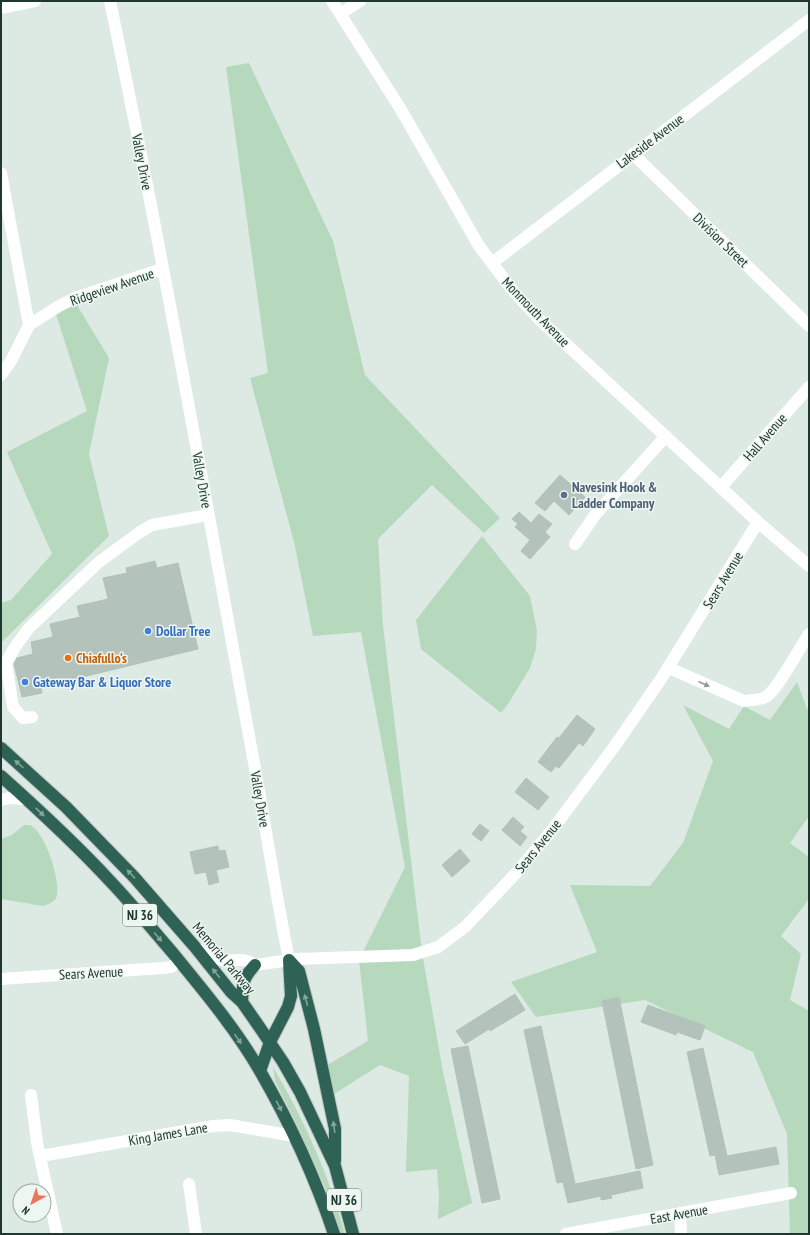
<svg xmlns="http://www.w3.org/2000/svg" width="810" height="1235" font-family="'PT Sans Narrow',sans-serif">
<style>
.green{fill:#b6d9be}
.building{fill:#b3c3bc;stroke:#b0c2b9}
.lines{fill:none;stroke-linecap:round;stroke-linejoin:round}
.highway-casing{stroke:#bcc3c1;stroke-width:14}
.minor{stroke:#fff;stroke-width:12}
.highway{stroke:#2d6254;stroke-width:12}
.oneway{fill:#909b97}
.oneway2{fill:#83a59b}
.service-dot{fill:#5c6f8a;stroke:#edf6f1;stroke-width:1.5}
.shop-dot{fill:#3f7fe0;stroke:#edf6f1;stroke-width:1.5}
.food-dot{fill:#e8710a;stroke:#edf6f1;stroke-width:1.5}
.labels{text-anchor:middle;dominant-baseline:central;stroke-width:3;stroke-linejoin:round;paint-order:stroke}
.shield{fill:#edf6f1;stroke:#5e7069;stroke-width:1}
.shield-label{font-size:13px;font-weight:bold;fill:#20372f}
.street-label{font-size:14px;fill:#20372f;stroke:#edf6f1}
.service-label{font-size:14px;font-weight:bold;fill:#4e5e75;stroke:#edf6f1;text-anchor:start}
.shop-label{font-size:14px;font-weight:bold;fill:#366cbe;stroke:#edf6f1;text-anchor:start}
.food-label{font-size:14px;font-weight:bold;fill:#c56008;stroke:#edf6f1;text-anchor:start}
</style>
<rect width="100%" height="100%" fill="#dde9e3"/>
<path class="green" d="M 249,63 L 333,241 L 365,375 L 500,518 L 484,533 L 432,485 L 378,539 L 383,625 L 422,952 L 443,1072 L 472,1203 L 438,1219 L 439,1195 L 437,1169 L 406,1172 L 409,1076 L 380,1065 L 334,1094 L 327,1065 L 368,1041 L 359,960 L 405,867 L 361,632 L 313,636 L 294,542 L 250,378 L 268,373 L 226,67 Z
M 71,295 L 109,358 L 89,454 L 109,536 L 1,643 L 1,603 L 11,600 L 52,554 L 7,452 L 87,411 L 53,305 Z
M 482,536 L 530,596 L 537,631 L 536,649 L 530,668 L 508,704 L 501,713 L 421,649 L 416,620 Z
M 797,682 L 809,714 L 809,816 L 790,843 L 809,857 L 809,899 L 781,936 L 801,954 L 790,1000 L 809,1011 L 809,1234 L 790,1234 L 787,1134 L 753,1052 L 645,1000 L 536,1017 L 511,982 L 597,952 L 570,885 L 650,886 L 683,843 L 713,761 L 683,705 L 729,729 L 744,706 L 770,720 Z
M 24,825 C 28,825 31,825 33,827 C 46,836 62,883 56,898 C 53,903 48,904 43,906 L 1,899 L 1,839 L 12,835 Z
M 273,1067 C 304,1119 329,1175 345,1234 L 341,1234 L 325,1187 L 298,1127 L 275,1081 Z"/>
<path class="building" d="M 560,475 L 585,497 L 569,515 L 554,501 L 545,511 L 535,503 Z
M 519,512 L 531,523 L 539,514 L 552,524 L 545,532 L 550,537 L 530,559 L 521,551 L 530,540 L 515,527 L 518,524 L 512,519 Z
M 155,561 L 157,568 L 178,563 L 198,649 L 41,687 L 42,693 L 22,697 L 14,664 L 17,658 L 33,654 L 31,642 L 53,637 L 50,624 L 80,617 L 77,606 L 108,599 L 103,578 L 127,573 L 126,568 Z
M 577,715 L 595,729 L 583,746 L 579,743 L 559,768 L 556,766 L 551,772 L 538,762 L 557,737 L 559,738 Z
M 526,778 L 549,797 L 538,810 L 515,792 Z
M 513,817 L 524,827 L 520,831 L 527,837 L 520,846 L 502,830 Z
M 480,824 L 489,831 L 481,841 L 472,834 Z
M 218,846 L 219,851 L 225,850 L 229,867 L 216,870 L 219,882 L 209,885 L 206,872 L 195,874 L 190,852 Z
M 460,849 L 470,861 L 452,877 L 442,865 Z
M 515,994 L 525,1010 L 490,1031 L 489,1029 L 465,1044 L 456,1031 Z
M 619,997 L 653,1165 L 636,1169 L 602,1001 Z
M 648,1005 L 705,1026 L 700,1040 L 677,1032 L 676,1035 L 641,1022 Z
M 541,1026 L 575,1184 L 640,1171 L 643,1188 L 611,1195 L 612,1198 L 601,1200 L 601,1196 L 568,1203 L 563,1182 L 557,1183 L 524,1030 Z
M 468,1046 L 500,1199 L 482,1203 L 451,1049 Z
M 703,1048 L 727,1156 L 776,1147 L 779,1164 L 719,1175 L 715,1155 L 710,1156 L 687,1052 Z"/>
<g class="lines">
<defs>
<path id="highway" d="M 1,748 L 66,807 L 134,877 L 195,947 L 231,992 L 242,1002 L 258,1025 L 283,1062 L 300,1092 L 335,1166 L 353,1234
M 1,776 C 39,810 76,844 110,881 C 132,904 151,928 172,952 C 203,990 236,1029 260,1071 C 290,1123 315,1177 334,1234
M 289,960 L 299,971 L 314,1029 L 335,1129 L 335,1161
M 242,1002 C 243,983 242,979 255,965
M 260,1071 L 270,1042 L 288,1007 L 291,996 L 289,960"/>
</defs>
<use href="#highway" class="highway-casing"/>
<path class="minor" d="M 110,1 C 162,250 206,502 252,752 C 265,822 275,891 289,960
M 332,1 L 400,108 L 479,246 L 514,292 L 539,319 L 758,522 L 809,566
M 1,8 L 35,1
M 340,14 L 360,1
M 633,154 L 809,326
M 1,173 L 29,325
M 492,263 L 809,20
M 1,375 L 11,361 L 29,325 L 59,306 L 75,298 L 162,269
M 721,487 L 809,387
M 575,544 L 595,515 L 666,436
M 669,668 L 744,701 C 751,700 760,700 766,697 C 778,689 800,647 809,634
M 32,717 L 23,718 L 13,707 L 6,663 L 15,647 L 29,628 L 99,562 L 140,532 L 152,525 L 208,515
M 1,800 L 9,798 L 26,799
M 198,949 C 206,954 212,958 221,960 C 235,962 241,956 255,965 L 297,959 L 413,955 L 438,947 L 465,927 L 517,872 L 552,830 L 614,747 L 661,679 L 758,522
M 1,979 L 162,968 L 171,967 L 179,961
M 31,1095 L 37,1143 L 57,1234
M 41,1156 L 213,1126 L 230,1125 L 294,1136
M 189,1184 L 196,1234
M 680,1213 L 681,1234
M 566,1234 L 791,1193"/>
<use href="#highway" class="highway"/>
</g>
<defs><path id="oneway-solid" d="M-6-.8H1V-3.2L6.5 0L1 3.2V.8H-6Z"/></defs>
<use class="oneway" href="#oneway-solid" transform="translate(704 684) rotate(25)"/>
<g class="oneway2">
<use href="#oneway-solid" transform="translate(19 764) rotate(-138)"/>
<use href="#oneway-solid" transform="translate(40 812) rotate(43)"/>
<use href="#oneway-solid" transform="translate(131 874) rotate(-133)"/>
<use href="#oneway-solid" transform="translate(158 937) rotate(50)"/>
<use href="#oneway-solid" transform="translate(216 973) rotate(-128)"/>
<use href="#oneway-solid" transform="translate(306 1000) rotate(-105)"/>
<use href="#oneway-solid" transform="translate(238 1039) rotate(55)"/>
<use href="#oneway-solid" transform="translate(279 1106) rotate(63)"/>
<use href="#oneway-solid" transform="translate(334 1127) rotate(-98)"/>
</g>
<circle class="service-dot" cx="564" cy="495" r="4"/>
<g class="shop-dot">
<circle cx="148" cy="631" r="4"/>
<circle cx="25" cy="682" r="4"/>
</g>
<circle class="food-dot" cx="68" cy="658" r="4"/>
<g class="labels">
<g class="shield">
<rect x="123" y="904" width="34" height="22" rx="3"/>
<rect x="327" y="1189" width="34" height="22" rx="3"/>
</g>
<g class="shield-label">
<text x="140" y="915">NJ 36</text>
<text x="344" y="1200">NJ 36</text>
</g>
<g class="street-label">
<text transform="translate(650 141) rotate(-37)">Lakeside Avenue</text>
<text transform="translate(142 162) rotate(79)">Valley Drive</text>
<text transform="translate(721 240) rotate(44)">Division Street</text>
<text transform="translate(112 287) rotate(-19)">Ridgeview Avenue</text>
<text transform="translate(536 312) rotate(46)">Monmouth Avenue</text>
<text transform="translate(765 437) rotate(-49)">Hall Avenue</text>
<text transform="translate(202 480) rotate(80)">Valley Drive</text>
<text transform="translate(723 580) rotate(-59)">Sears Avenue</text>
<text transform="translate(260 799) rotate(80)">Valley Drive</text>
<text transform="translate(538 846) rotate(-51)">Sears Avenue</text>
<text transform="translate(224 958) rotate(50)">Memorial Parkway</text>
<text transform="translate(91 973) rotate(-3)">Sears Avenue</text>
<text transform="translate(168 1134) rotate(-10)">King James Lane</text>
<text transform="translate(679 1214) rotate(-10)">East Avenue</text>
</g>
<g class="service-label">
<text x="572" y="487">Navesink Hook &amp;<tspan x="572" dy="16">Ladder Company</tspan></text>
</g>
<g class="shop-label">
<text x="156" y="631">Dollar Tree</text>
<text x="33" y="682">Gateway Bar &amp; Liquor Store</text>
</g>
<g class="food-label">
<text x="76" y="658">Chiafullo's</text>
</g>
</g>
<rect width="810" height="1235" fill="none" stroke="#20372f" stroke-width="4"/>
<g transform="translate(32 1203) rotate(220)"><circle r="19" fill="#edf6f1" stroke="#9baaa3"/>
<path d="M0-3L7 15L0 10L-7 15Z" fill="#ec7458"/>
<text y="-6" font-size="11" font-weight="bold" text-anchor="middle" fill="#20372f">N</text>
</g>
</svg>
